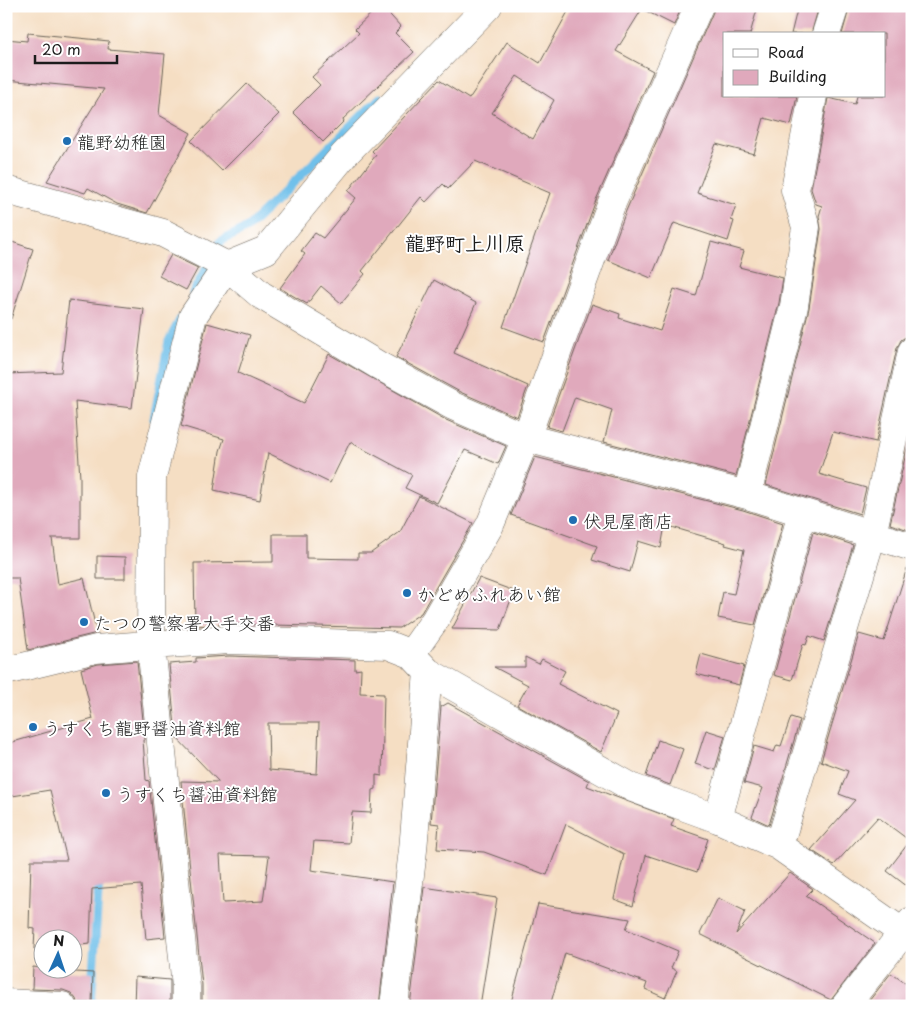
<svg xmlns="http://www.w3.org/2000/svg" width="918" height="1012" font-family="'Playpen Sans','Klee One',sans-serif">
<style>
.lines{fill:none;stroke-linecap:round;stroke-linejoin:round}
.stream{stroke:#6fc0ea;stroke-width:9}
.building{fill:#e0a9bc;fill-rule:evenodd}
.minor-casing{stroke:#686056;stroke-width:29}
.minor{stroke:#fff;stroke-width:28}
.poi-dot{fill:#1f6fb2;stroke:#fff;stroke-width:2}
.labels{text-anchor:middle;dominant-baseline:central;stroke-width:4;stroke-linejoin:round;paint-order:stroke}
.poi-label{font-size:18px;fill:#1c1c1c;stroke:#fff;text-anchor:start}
.quarter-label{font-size:20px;font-weight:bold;fill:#1c1c1c;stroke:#fff}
</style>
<rect width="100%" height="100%" fill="#fff"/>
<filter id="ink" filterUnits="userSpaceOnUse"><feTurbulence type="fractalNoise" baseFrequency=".02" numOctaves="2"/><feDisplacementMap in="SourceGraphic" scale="10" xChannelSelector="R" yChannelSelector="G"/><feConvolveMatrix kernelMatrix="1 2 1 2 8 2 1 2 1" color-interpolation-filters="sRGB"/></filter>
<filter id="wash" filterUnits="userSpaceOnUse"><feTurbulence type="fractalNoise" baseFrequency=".0096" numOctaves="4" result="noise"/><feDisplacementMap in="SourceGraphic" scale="20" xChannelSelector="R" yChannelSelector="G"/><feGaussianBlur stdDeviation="1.12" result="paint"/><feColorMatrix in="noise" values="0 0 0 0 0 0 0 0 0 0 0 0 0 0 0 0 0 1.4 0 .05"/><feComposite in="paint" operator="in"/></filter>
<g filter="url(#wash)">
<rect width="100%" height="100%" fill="#f5dec3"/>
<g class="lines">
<path class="stream" d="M 193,293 L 221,241 L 247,228 L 380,98
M 154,419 L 169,341 L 181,318
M 91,1006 L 99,878"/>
</g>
<g id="blocks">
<path class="building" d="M 379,6 L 382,6 L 401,27 L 395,33 L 414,52 L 343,119 L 344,121 L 323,142 L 293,112 L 320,85 L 312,77 L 359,33 L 355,29 Z
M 571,6 L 682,6 L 674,25 L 642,9 L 616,51 L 653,71 L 596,200 L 544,342 L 503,327 L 550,193 L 475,161 L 448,189 L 443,184 L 426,202 L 421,197 L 362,271 L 365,274 L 341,303 L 321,286 L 307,304 L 280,288 L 305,254 L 301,251 L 315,233 L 323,238 L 356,198 L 348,191 L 376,155 L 372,151 L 439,80 L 469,99 L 507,42 L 540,63 ZM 517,76 L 554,100 L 533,139 L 492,113 Z
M 714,6 L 758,6 L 750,34 L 724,34 L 724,96 L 797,96 L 791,125 L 764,118 L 754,154 L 716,144 L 697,193 L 736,205 L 731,220 L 734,221 L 728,241 L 674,223 L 651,278 L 608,260 L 626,211 L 713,12 Z
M 798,6 L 819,6 L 811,34 L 791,34 Z
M 850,6 L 912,6 L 912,336 L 907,336 L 901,340 L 897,348 L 876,442 L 833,432 L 819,474 L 866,488 L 860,514 L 766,485 L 809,308 L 821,229 L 819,216 L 822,206 L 816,204 L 811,189 L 828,98 L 855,104 L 857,96 L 884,96 L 884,34 L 842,34 Z
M 28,33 L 109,41 L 108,49 L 165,54 L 159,115 L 191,133 L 147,213 L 117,204 L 88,188 L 85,193 L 47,181 L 104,89 L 6,80 L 6,39 L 27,41 Z
M 247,84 L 279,114 L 222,171 L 191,141 Z
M 6,240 L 33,249 L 11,319 L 6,318 Z
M 711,242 L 744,251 L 739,267 L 783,278 L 779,303 L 736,476 L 604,442 L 612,410 L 575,397 L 562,431 L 547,427 L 592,304 L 620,314 L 619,318 L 660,331 L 674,289 L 696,296 Z
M 171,255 L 198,268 L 186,290 L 159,276 Z
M 434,280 L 476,303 L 454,353 L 528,386 L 517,417 L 460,392 L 396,357 Z
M 69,300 L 144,309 L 132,408 L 75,401 L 80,478 L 80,538 L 52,538 L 58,584 L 84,578 L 97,633 L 28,650 L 18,578 L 6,578 L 6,374 L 61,372 Z
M 207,323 L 250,335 L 238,373 L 304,403 L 329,354 L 446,420 L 506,446 L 498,464 L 465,450 L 437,503 L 405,488 L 412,475 L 350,442 L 330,483 L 268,453 L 260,500 L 214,490 L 220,451 L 224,439 L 181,426 Z
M 912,426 L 912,531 L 890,524 Z
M 535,457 L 743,510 L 783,523 L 755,625 L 718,618 L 723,592 L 734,594 L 744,550 L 725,545 L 726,543 L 665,525 L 661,548 L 638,541 L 630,572 L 592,560 L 597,546 L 511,515 Z
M 419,496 L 473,523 L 421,613 L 399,628 L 229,624 L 195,626 L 194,563 L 273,562 L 273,534 L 306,534 L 306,558 L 358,559 L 358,553 L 371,553 L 400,532 Z
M 813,532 L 853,545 L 824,641 L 809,636 L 806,645 L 803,644 L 792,680 L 774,675 Z
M 97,556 L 125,557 L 125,579 L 97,579 Z
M 907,568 L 912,569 L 912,890 L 887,871 L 910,841 L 878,817 L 834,865 L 811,850 L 855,800 L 839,794 L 848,771 L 821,761 L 859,634 L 884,641 Z
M 479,578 L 514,591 L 500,630 L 452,629 Z
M 701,654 L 744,666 L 739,685 L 696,674 Z
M 229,656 L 355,660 L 355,670 L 361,669 L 360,693 L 384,694 L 382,776 L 376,775 L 376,789 L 372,790 L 371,813 L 352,812 L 349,843 L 314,841 L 311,870 L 393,882 L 379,1006 L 202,1006 L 202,985 L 181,781 L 219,782 L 176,737 L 169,664 L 196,662 L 196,658 ZM 268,723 L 319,723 L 317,774 L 269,770 ZM 220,855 L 269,856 L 263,901 L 223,903 Z
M 525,657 L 539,664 L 542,659 L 565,671 L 558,684 L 617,714 L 601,752 L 517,705 L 528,685 L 494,667 L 525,667 Z
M 137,661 L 145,740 L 143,740 L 146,780 L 149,781 L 165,937 L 146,939 L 141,885 L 92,889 L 90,944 L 72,946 L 72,940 L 42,940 L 42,948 L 34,949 L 35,929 L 29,928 L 31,860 L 67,860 L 50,790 L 6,797 L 6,744 L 93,719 L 81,669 L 98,664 Z
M 448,703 L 589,781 L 587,786 L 674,819 L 671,826 L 708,839 L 697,872 L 646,855 L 633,906 L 614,899 L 624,854 L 566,824 L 547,875 L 484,852 L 437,849 L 439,824 L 431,823 L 441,707 Z
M 791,717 L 800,720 L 769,825 L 752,817 L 763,788 L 744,783 L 754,746 L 774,752 L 777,745 L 781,746 Z
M 706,730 L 725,736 L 715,770 L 695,764 Z
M 658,740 L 683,749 L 670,785 L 646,776 Z
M 790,873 L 813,889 L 806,896 L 875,943 L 831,1000 L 700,934 L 718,898 L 745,911 L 736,934 Z
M 424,887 L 497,898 L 480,1006 L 410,1006 Z
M 538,904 L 630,919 L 626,929 L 678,951 L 671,968 L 677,971 L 665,998 L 645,989 L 647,983 L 565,953 L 550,1006 L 510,1006 Z
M 33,967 L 42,968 L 42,970 L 93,973 L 92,1003 L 77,1003 L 76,999 L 71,993 L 63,990 L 32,989 Z
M 891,973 L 912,988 L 912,1006 L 865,1006 Z
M 135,977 L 170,980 L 170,1006 L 134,1006 Z"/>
</g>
</g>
<g filter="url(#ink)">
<use href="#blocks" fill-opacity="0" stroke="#686056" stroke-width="1"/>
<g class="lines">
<defs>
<path id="minor" d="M 826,34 L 835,6
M 6,190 L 163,233 L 227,266 L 261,295 L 378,365 L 453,406 L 526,438 L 747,495 L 912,547
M 747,495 L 794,306 L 806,227 L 795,190 L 813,96
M 411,654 L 435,620 L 490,525 L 526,438 L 611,205 L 699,6
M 6,671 L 96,649 L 134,646 L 229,640 L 388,645 L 411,654 L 428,672 L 633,788 L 718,819 L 779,846 L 912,939
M 718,819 L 802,513
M 779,846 L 872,535 L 912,351
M 6,1003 L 62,1006
M 186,1006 L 186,987 L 151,645 L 152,477 L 193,316 L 227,266 L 266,250 L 344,155 L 488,6
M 394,1006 L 413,850 L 428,672
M 845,1006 L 912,921"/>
</defs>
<use href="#minor" class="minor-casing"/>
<use href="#minor" class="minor"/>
</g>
</g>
<g class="poi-dot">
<circle cx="67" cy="141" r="5"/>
<circle cx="573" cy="520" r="5"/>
<circle cx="407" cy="593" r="5"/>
<circle cx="84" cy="622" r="5"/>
<circle cx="33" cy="727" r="5"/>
<circle cx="106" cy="793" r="5"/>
</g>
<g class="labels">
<g class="poi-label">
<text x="77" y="141">龍野幼稚園</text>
<text x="583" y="520">伏見屋商店</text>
<text x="417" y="593">かどめふれあい館</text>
<text x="94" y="622">たつの警察署大手交番</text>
<text x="43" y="727">うすくち龍野醤油資料館</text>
<text x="116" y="793">うすくち醤油資料館</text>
</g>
<g class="quarter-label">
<text x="465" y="243">龍野町上川原</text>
</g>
</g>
<rect width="918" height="1012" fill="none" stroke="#fff" stroke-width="25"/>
<rect x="723" y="32" width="162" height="65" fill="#ffffff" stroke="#a4a4a4"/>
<rect x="733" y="49" width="25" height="8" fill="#ffffff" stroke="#a4a4a4"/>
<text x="768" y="58" font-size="15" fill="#1c1c1c">Road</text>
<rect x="733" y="70" width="25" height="15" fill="#e0a9bc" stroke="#a4a4a4"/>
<text x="768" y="82" font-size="15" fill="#1c1c1c">Building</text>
<g transform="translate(58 954) rotate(3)"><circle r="24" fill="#ffffff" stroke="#a4a4a4"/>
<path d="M0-4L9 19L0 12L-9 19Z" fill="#1f6fb2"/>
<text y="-8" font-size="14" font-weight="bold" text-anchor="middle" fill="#1c1c1c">N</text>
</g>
<path d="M35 55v8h82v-8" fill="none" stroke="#1c1c1c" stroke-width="2.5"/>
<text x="42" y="55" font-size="15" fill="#1c1c1c" stroke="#ffffff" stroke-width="4" paint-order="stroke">20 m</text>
</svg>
